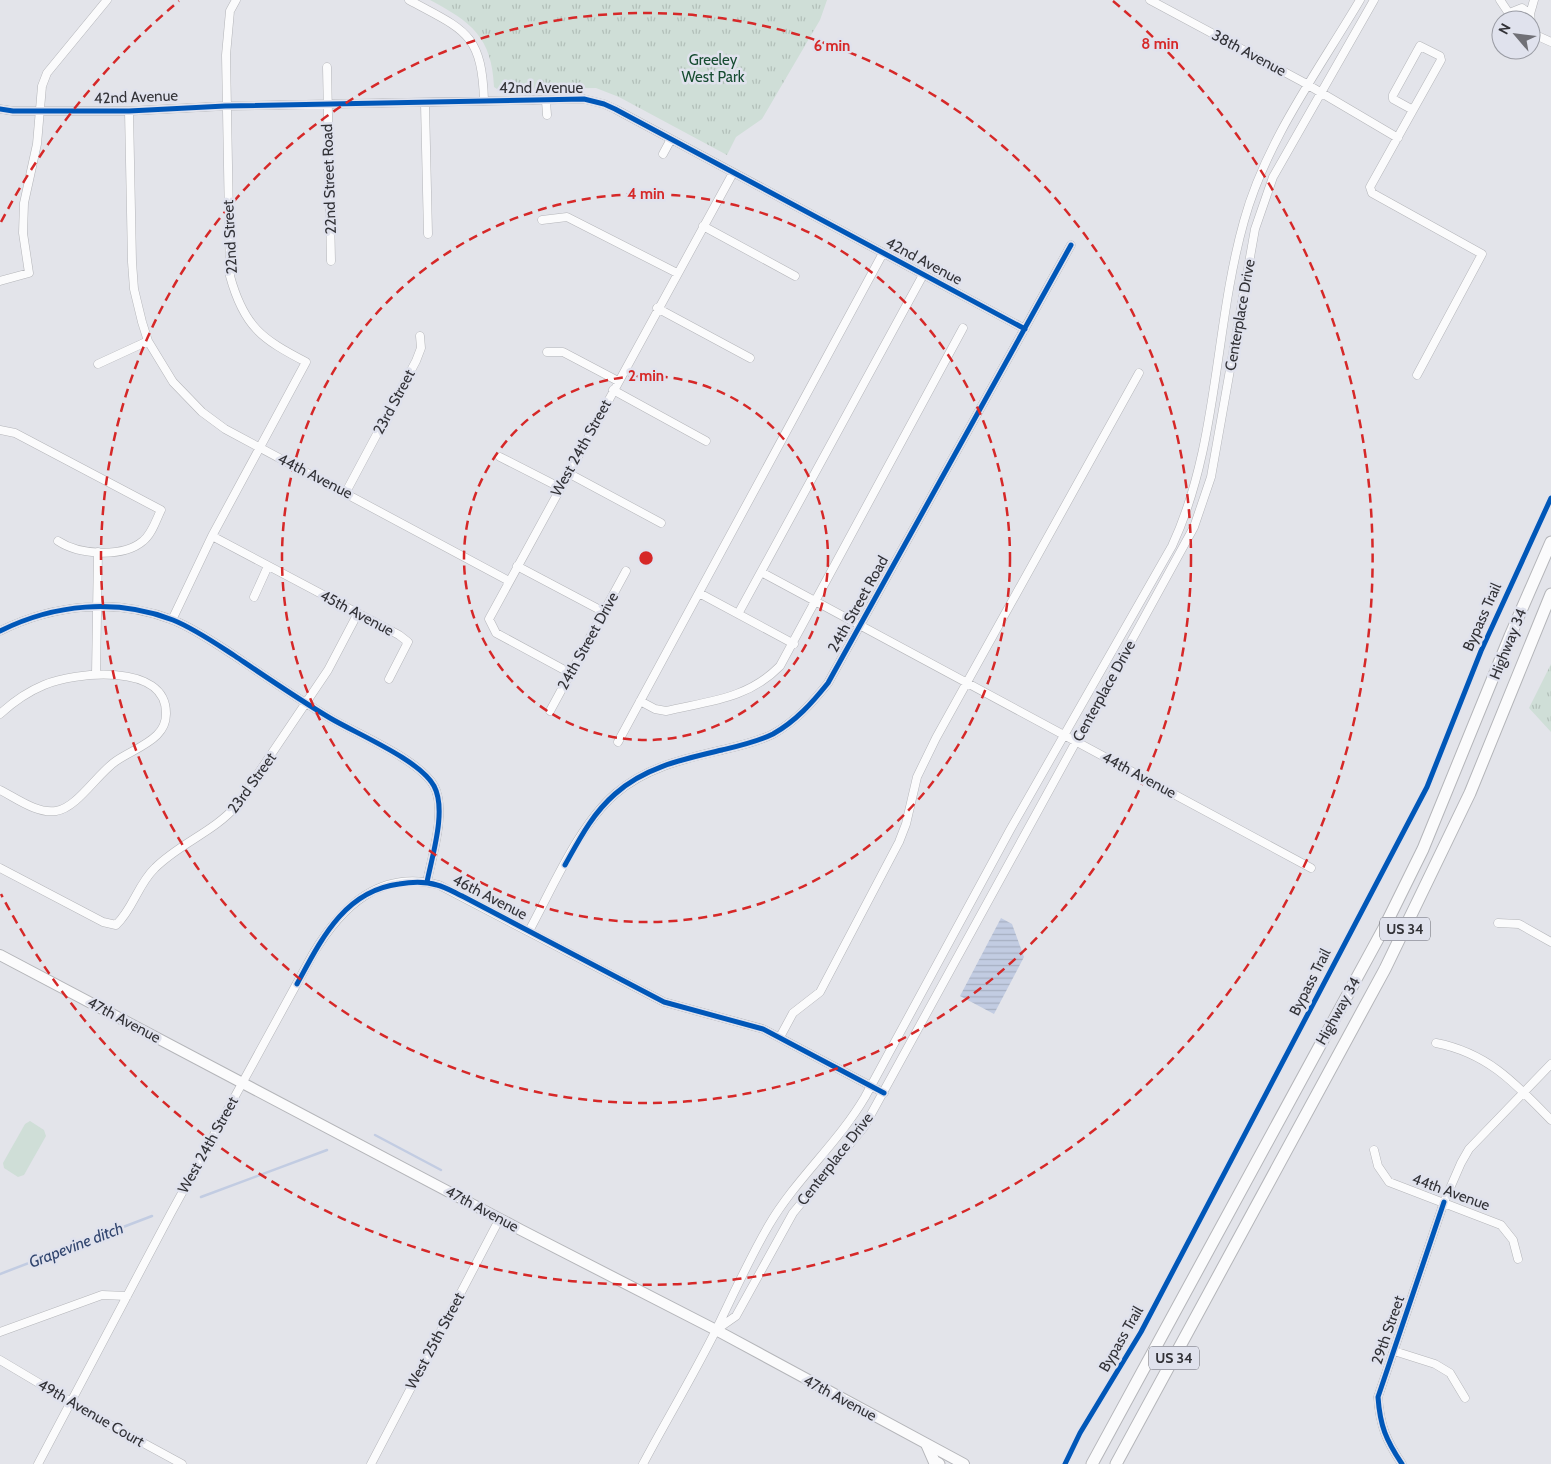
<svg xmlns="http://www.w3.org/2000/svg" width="1551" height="1464" font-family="Cabin,sans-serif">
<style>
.park{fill:url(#park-tufts)}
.garden{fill:#cfded7}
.water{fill:url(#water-rules)}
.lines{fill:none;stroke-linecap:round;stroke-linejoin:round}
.stream{stroke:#c2cce2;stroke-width:2.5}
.minor-casing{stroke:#b4b5b9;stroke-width:9}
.major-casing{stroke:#b4b5b9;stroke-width:12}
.highway-casing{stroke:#b4b5b9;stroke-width:13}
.minor{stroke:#fbfbfc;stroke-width:8}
.major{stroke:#fbfbfc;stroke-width:10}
.highway{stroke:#fbfbfc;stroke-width:11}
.cycleway-casing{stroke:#e0e2ed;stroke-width:8}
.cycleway{stroke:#0057b8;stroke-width:5}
.ring{fill:none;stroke:#d62828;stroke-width:2.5;stroke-dasharray:9 6}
.labels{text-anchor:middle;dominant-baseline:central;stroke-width:5;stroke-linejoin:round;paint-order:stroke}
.shield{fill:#e0e2ed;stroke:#66676e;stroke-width:1}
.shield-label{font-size:14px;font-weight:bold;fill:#323237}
.street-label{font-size:15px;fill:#323237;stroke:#e0e2ed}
.park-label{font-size:15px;fill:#164c31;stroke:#e0e2ed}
.water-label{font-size:16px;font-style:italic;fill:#31456e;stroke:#e0e2ed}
.centre{fill:#d62828;stroke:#e0e2ed;stroke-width:2.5}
.ring-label{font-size:15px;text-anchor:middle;font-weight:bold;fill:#d62828;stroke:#e0e2ed;stroke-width:5;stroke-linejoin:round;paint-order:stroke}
</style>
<defs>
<pattern id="park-tufts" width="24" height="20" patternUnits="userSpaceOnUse" patternTransform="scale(1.25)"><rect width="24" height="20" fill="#cfded7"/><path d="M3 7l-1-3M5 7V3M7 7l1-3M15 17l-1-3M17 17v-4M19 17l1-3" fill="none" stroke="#b2bfb9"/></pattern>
<pattern id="water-rules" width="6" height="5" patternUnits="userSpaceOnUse" patternTransform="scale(1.25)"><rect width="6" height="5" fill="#c2cce2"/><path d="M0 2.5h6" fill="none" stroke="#a7b0c2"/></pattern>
</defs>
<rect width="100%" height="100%" fill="#e3e4ea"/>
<path class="park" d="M 430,0 L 827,0 L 820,20 L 762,119 L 736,137 L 727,155 L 619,97 L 596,88 L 497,89 L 494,87 C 492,37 471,22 430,0 Z
M 1551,664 L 1551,732 L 1529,708 Z"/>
<path class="garden" d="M 30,1121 L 44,1130 L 46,1136 L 24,1175 L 18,1177 L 4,1168 L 3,1163 L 25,1124 Z"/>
<path class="water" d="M 1001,918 L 1012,924 L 1024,957 L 994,1014 L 960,996 Z"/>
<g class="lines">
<path class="stream" d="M 375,1135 L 441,1170
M 201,1197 L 327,1150
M 0,1274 L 152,1216"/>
<defs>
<path id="minor" d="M 409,0 C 464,30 482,32 484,101
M 1150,0 L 1303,82 L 1398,138
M 1500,0 L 1510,15
M 1530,14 L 1534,0
M 1509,20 L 1512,12 L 1522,8 L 1530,14 L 1531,22
M 1531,33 L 1551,42
M 327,67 L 331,261
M 546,101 L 547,115
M 425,104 L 428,234
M 0,109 L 13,111 L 129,111 L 225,106 L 584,99 L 604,104 L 615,109 L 1025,329
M 1413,110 L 1441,60 L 1440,56 L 1420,46 L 1393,95 L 1393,99 L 1413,110 L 1370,187 L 1372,193 L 1482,254 L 1417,375
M 129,111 L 132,262 L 134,289 L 142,322 L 148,341 L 173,382 L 202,412 L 225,429 L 509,581
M 663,154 L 670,141
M 542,220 L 567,217 L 677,273
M 703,226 L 795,276
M 0,281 L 29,273 L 23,233 L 24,203 L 37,144 L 42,86 L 47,73 L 107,0
M 657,308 L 750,358
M 547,352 L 563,352 L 618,381
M 98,364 L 148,341
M 613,390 L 706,441
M 0,430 L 15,433 L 161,510 C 156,520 152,534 143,541 C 123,558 79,555 58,541
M 500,457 L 559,487
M 568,473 L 661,523
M 346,492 L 416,361 L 421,348 L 420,336
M 212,536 L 399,635 L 408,642 L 389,679
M 517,566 L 604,612
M 761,572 L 1311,868
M 699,593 L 794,644
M 254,597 L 268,566
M 738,614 L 923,275
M 172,620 L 212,536 L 306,362 C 262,339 244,327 230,276 L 226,55 L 230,11 L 236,0
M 0,631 C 54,604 116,598 173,620 C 195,629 215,643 235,656 C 266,677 298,699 330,718 C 357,734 420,760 434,786 C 447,810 432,856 427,882
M 570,673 L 496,633 L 489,619 L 733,173
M 96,674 L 98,552
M 640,701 L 655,709 L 666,711 C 709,701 748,699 780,666 L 963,328
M 550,711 L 626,571
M 0,714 C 13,702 27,692 44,685 C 74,672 167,662 166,714 C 166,722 163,729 157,735 C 146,746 129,752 116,761 C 97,774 77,808 56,811 C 37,814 16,798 0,790
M 618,742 L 883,253
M 0,868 L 103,922 L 116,925 C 133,909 138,884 155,868 C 180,843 214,832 237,805 L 328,670 L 358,613
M 1498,923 L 1519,924 L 1551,942
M 529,931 C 552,889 579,825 615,794 C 646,767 684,759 722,750 C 739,746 757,742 773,734 C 796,721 812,703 828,683 L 1071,245
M 780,1037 L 793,1013 L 820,992 L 899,842 L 906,824 L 917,777 L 936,738 L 1139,373
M 1436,1043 C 1488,1053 1516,1084 1551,1120
M 1374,1150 L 1378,1166 L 1389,1182 L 1501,1225 L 1513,1240 L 1518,1259
M 716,1330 L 736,1316 L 793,1213 L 864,1127 L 1194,527 L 1211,477 L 1255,229 L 1273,177 L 1374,0
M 0,1332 L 102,1295 L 127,1296
M 1394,1351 L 1435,1364 L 1450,1373 L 1465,1398
M 0,1360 L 101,1420 L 182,1464
M 38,1464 L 171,1213 L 313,954 C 341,907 380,869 439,885 L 664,1002 L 763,1029 L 884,1093
M 371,1464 L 500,1218
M 643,1464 C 667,1419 693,1376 716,1330 C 733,1295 749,1259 769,1225 C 796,1179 838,1143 865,1097 L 1010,830 L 1172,546 C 1219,445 1214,327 1244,221 C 1266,141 1318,71 1360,0
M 1402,1464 C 1386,1440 1380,1426 1378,1397 L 1444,1202 L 1461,1163 L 1469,1149 L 1551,1064"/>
<path id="major" d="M 0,955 L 521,1230 L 716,1330 L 964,1464"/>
<path id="highway" d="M 927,1445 L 934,1461 L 939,1464
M 1092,1464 L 1385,926 L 1423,849 L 1510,636 L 1551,542
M 1116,1464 L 1385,969 L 1470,793 L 1551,594"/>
</defs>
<use href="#minor" class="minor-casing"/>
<use href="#major" class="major-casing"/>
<use href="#highway" class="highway-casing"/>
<use href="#minor" class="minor"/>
<use href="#major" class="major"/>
<use href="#highway" class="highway"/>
<defs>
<path id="cycleway" d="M 0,109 L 13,111 L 129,111 L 225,106 L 584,99 L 604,104 L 615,109 L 1025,329
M 0,631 C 54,604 116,598 173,620 C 195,629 215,643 235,656 C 266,677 298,699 330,718 C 357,734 420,760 434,786 C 447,810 432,856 427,882
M 565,865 C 579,840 592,814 615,794 C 645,767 684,759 722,750 C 739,746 757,742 773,734 C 796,721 812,703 828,683 L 1071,245
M 297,984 C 321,940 344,891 399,884 C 411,882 424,881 437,885 C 446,887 455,893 464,897 L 664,1002 L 763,1029 L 884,1093
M 1065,1464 L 1080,1433 L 1141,1332 L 1427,787 L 1481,651 L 1551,498
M 1402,1464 C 1386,1440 1380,1426 1378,1397 L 1444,1202"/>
</defs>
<use href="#cycleway" class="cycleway-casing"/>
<use href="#cycleway" class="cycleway"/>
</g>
<g class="ring">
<circle cx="646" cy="558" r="182"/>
<circle cx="646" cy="558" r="364"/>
<circle cx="646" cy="558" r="545"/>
<path d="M1 222A727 727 0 0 1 179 1M1113 1A727 727 0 1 1 1 894"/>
</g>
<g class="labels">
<g class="shield">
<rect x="1380" y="917.5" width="50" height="23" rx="4"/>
<rect x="1149" y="1346.5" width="50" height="23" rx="4"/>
</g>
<g class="shield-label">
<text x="1405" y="929">US 34</text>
<text x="1174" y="1358">US 34</text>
</g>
<g class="street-label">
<text transform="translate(1249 53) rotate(28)">38th Avenue</text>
<text x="541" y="88">42nd Avenue</text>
<text transform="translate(136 97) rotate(-2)">42nd Avenue</text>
<text transform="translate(329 179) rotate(-92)">22nd Street Road</text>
<text transform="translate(230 237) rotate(-93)">22nd Street</text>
<text transform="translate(924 261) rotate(28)">42nd Avenue</text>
<text transform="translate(1240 315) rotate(-80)">Centerplace Drive</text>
<text transform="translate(394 402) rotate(-62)">23rd Street</text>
<text transform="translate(581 448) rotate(-61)">West 24th Street</text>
<text transform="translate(315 476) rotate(27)">44th Avenue</text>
<text transform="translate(858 604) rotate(-61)">24th Street Road</text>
<text transform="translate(357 613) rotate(28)">45th Avenue</text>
<text transform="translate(1482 617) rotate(-66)">Bypass Trail</text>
<text transform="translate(588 641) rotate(-61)">24th Street Drive</text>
<text transform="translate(1508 644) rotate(-68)">Highway 34</text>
<text transform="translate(1104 691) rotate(-61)">Centerplace Drive</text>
<text transform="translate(1139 775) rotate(28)">44th Avenue</text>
<text transform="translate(252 783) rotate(-54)">23rd Street</text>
<text transform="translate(490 897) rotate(27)">46th Avenue</text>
<text transform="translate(1310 982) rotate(-63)">Bypass Trail</text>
<text transform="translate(1338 1011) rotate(-61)">Highway 34</text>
<text transform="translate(124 1020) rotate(28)">47th Avenue</text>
<text transform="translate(208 1145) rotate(-61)">West 24th Street</text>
<text transform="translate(835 1159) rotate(-52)">Centerplace Drive</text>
<text transform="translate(1451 1192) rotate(20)">44th Avenue</text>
<text transform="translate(482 1209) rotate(28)">47th Avenue</text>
<text transform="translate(1388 1330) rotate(-71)">29th Street</text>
<text transform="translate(1121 1339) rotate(-60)">Bypass Trail</text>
<text transform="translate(435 1341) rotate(-62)">West 25th Street</text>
<text transform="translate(840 1398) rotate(28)">47th Avenue</text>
<text transform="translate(91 1413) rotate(30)">49th Avenue Court</text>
</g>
<g class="park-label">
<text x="713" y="60">Greeley<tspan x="713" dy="17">West Park</tspan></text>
</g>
<g class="water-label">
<text transform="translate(76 1245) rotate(-21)">Grapevine ditch</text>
</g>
</g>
<circle cx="646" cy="558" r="8" class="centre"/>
<g class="ring-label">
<text x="1160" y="49">8 min</text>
<text x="832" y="51">6 min</text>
<text x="646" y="199">4 min</text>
<text x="646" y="381">2 min</text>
</g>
<g transform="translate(1516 35) rotate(298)"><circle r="24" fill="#e0e2ed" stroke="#9a9ca4"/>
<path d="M0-4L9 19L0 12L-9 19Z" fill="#707076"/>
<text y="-8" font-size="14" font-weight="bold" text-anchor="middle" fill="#323237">N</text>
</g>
</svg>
